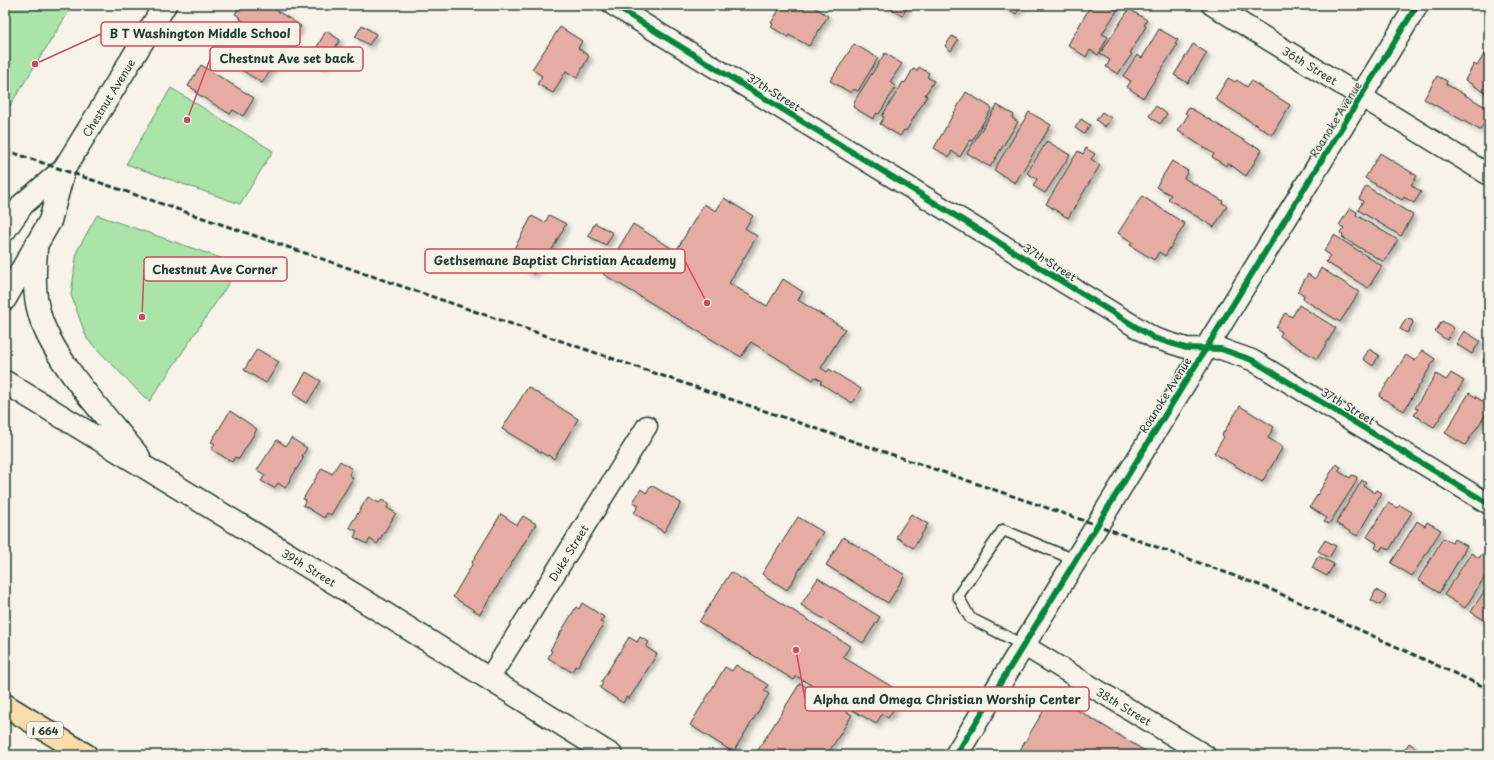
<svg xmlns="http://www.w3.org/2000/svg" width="1494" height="760" font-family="'Playpen Sans',sans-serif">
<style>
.green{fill:#aae4a9;stroke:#64906e}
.building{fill:#e6aca3;stroke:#1f3d34;filter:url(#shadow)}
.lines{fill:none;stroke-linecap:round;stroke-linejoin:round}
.lane-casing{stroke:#1f3d34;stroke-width:13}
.street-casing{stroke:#1f3d34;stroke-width:23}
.secondary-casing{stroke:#1f3d34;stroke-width:25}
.highway-casing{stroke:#1f3d34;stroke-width:25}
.lane{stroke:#f7f3e8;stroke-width:10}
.street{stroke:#f7f3e8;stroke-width:20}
.secondary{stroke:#f7f3e8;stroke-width:22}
.highway{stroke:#fbddab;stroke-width:22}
.rail{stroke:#1f3d34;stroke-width:3;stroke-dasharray:6 3;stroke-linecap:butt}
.cycleway-casing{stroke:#f7f3e8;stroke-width:8}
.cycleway{stroke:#00873e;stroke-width:6}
.labels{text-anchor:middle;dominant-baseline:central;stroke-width:3;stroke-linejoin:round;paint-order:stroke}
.shield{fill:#f7f3e8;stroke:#60746a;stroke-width:1}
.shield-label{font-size:10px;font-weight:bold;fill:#1f3d34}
.street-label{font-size:11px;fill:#1f3d34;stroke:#f7f3e8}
.leader{fill:none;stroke:#d1495b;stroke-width:1.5}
.callout-dot{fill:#d1495b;stroke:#f7f3e8;stroke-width:1.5}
.callout{fill:#f7f3e8;stroke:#d1495b;stroke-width:1.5}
.callout-label{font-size:12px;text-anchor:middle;font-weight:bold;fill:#1f3d34}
</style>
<defs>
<filter id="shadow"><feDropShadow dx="3.5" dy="3.5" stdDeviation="2" flood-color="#0004"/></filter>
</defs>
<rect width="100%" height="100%" fill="#f7f3e8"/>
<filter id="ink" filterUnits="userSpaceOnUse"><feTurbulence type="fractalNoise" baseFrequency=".025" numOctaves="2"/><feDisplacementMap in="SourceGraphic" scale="8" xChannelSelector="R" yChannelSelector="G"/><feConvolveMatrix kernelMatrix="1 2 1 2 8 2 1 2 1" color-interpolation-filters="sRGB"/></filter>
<g filter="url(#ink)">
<path class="green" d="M 5,5 L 73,5 L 9,107 L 5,106 Z
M 171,88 L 273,151 L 240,204 L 126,164 Z
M 97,215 L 241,265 L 149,402 L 87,339 L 71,295 L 77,251 Z"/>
<path class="building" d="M 240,5 L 268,5 L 301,26 L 288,46 L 276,38 L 275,40 L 240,19 L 241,18 L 235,14 Z
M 782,5 L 811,5 L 828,16 L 809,46 L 789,35 L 788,37 L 771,27 L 773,24 L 771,23 Z
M 885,5 L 908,5 L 902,16 Z
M 1000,5 L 1022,5 L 1016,14 Z
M 1091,5 L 1118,5 L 1116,7 L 1118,9 L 1102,34 L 1108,37 L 1098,55 L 1090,50 L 1086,57 L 1068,45 Z
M 1129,9 L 1147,20 L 1144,25 L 1146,26 L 1130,53 L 1132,54 L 1118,74 L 1106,67 L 1110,60 L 1100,54 Z
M 362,25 L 376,34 L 369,45 L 355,37 Z
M 560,27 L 582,41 L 578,48 L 589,56 L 577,78 L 566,71 L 553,93 L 537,84 L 542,76 L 532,69 Z
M 1159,29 L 1178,40 L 1175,44 L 1177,45 L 1143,98 L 1127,87 L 1131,81 L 1123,76 L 1137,55 L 1142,58 Z
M 225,30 L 277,61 L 262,83 L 212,51 Z
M 326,31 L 340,40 L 322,67 L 310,59 Z
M 952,36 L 958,40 L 951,51 L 945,46 Z
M 854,44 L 878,58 L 858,91 L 853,89 L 851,93 L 830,81 Z
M 1193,44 L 1207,53 L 1188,83 L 1174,75 Z
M 1489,46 L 1489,95 L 1465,80 L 1474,64 L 1477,66 Z
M 885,53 L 902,64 L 890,82 L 896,87 L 879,114 L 877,113 L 873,119 L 853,107 L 855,100 Z
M 201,65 L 254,98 L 243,116 L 233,110 L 230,114 L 196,93 L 197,91 L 188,86 Z
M 919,67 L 929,73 L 927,77 L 934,81 L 925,95 L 927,96 L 906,131 L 904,130 L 900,136 L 880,124 L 884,117 L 882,116 L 903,82 L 905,83 L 913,69 L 917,71 Z
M 1437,76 L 1447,81 L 1446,84 L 1489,109 L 1489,116 L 1480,130 L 1424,99 Z
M 1228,78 L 1235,82 L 1237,80 L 1247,87 L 1251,81 L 1290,105 L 1272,135 L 1215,99 Z
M 966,92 L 992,108 L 972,141 L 970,140 L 960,157 L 952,151 L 949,157 L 934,148 Z
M 997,105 L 1014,115 L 1012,118 L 1018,122 L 990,167 L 967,153 Z
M 1156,106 L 1167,114 L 1160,124 L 1149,116 Z
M 1188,108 L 1192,109 L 1253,146 L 1254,145 L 1262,150 L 1246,176 L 1228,163 L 1226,166 L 1212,157 L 1214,154 L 1178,131 L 1188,115 L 1185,113 Z
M 1029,112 L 1051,125 L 1015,183 L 994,170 Z
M 1102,112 L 1111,118 L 1105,127 L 1096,120 Z
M 1081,119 L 1090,125 L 1084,134 L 1075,128 Z
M 1047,141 L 1070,155 L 1045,193 L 1033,186 L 1037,179 L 1027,173 Z
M 1086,148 L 1095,154 L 1091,159 L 1100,165 L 1068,218 L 1046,204 L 1078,151 L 1083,154 Z
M 1380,153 L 1417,176 L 1411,185 L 1421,192 L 1414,203 L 1404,197 L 1402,200 L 1365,178 Z
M 1172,161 L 1188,171 L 1184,178 L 1223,201 L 1222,203 L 1227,206 L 1214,227 L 1168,199 L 1171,195 L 1156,187 Z
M 1366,186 L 1413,215 L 1401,236 L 1358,210 L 1363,201 L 1359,199 Z
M 1142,196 L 1185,224 L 1165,256 L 1159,252 L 1154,260 L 1130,245 L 1132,242 L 1118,233 Z
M 724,198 L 753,216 L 745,228 L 757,236 L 729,283 L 767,306 L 783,279 L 803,292 L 798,300 L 845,329 L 821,368 L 827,372 L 829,369 L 861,389 L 852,403 L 820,383 L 822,381 L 815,377 L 813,380 L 751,342 L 741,357 L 603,274 L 633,224 L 676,251 L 704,204 L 716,211 Z
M 1350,208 L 1357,212 L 1356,215 L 1398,240 L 1384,262 L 1342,237 L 1343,235 L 1340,233 L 1344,228 L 1339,225 Z
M 549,215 L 566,224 L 541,270 L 537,268 L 534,274 L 523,268 L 526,262 L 511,254 L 532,216 L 545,223 Z
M 595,223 L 613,233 L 606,245 L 588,236 Z
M 1334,235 L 1382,266 L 1368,288 L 1326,262 L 1330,255 L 1324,251 Z
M 1321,268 L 1359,292 L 1340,322 L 1303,299 L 1304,295 L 1298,291 L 1308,274 L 1315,279 Z
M 1299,305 L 1336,328 L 1317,359 L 1280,336 L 1282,332 L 1276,328 L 1285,313 L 1292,317 Z
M 1406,319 L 1412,320 L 1413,323 L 1407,333 L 1400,329 Z
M 1442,321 L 1454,328 L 1447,340 L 1435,332 Z
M 1464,331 L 1480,341 L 1472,354 L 1456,344 Z
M 257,349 L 279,362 L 266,383 L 244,370 Z
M 1369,349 L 1379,355 L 1373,366 L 1363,359 Z
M 1488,349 L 1489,349 L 1489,364 L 1483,362 Z
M 1422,350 L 1435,359 L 1404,411 L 1379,396 L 1406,355 L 1415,361 Z
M 306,372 L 321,381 L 307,403 L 293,394 Z
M 1451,373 L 1464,381 L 1434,427 L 1414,415 L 1418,409 L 1415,408 L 1436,374 L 1446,380 Z
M 528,387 L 578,419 L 554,459 L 548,455 L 547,456 L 502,429 Z
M 1469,393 L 1489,405 L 1489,410 L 1465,445 L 1445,433 Z
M 1240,406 L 1274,427 L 1268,438 L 1283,447 L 1262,482 L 1214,453 L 1224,437 L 1222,435 Z
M 230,411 L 257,429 L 239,459 L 235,457 L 232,462 L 211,449 L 215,444 L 211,442 Z
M 291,438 L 307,448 L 302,456 L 304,457 L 285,488 L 278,483 L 274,488 L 261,481 L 265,475 L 257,470 L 277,440 L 286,446 Z
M 340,461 L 352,469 L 349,475 L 353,478 L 331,515 L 327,513 L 324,518 L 303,505 L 306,500 L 303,499 L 322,468 L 332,474 Z
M 1336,464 L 1341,467 L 1338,471 L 1350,478 L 1352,475 L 1357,477 L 1356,482 L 1329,524 L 1324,522 L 1327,518 L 1310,507 Z
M 1362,480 L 1366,483 L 1364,486 L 1375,493 L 1377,490 L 1382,493 L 1357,536 L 1336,523 Z
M 651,485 L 681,503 L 664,532 L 634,513 L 639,505 L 633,502 L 641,489 L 646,493 Z
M 368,497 L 379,503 L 382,500 L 389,504 L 387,508 L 396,513 L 377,544 L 370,539 L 367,544 L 354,537 L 357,531 L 349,527 Z
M 1388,503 L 1397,508 L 1400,505 L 1412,512 L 1389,550 L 1383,546 L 1380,551 L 1375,548 L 1377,543 L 1367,537 Z
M 501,514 L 517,525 L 523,516 L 536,524 L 480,614 L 453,597 L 473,563 L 472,562 Z
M 911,514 L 928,524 L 913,548 L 896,537 Z
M 798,517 L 823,532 L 787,590 L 762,574 Z
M 1417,521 L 1425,526 L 1427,522 L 1441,530 L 1412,576 L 1391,563 Z
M 843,537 L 905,575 L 888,603 L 826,565 Z
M 1443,538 L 1452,543 L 1454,539 L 1467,546 L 1439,593 L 1418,580 Z
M 1325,540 L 1336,546 L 1329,558 L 1318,551 Z
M 1471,553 L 1479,558 L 1482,554 L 1489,559 L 1489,570 L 1465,608 L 1444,595 Z
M 1318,556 L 1334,564 L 1327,576 L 1312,568 Z
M 731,572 L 850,646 L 843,657 L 897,690 L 890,700 L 897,704 L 888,718 L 882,714 L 876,724 L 796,676 L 794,680 L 699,622 Z
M 818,578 L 880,617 L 863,643 L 801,605 Z
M 1489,583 L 1489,623 L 1471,612 Z
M 1376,590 L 1386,596 L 1380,605 L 1371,600 Z
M 582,603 L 604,617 L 600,622 L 604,624 L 577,667 L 575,666 L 572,672 L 548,658 L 552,651 L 550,650 L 576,607 L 579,609 Z
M 629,637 L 637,642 L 640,637 L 649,642 L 646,647 L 657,654 L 629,699 L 626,697 L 623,703 L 600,688 L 603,683 L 601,682 Z
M 736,665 L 768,685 L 764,691 L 769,694 L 733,752 L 690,725 L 725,667 L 732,671 Z
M 800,683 L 852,715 L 827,755 L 755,755 Z
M 1053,695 L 1150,754 L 1149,755 L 1017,755 Z
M 1409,743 L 1426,754 L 1425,755 L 1401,755 Z"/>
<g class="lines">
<defs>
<path id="lane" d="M 1023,645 L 970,618 L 958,596 L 1003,530 L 1075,560"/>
<g id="street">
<path d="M 613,5 L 1154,338 L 1186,348 L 1221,349 L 1252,360 L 1489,504"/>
<path id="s1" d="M 1212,5 L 1489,175"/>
<path id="s2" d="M 1023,645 L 1205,755"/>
<path id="s3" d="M 489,679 L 647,426"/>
</g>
<g id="secondary">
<path d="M 5,230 L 23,204 L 64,169"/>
<path d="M 36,248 C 35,270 33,291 39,312 C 50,358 109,419 139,457"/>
<path id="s4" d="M 5,299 L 50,221 L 64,169 L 165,5"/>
<path id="s5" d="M 5,382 L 363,600 L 611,755"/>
<path d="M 956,755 L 1417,5"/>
</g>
<path id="highway" d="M 5,705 L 86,755"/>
</defs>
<use href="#lane" class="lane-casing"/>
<use href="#street" class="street-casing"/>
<use href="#secondary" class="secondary-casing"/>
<use href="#highway" class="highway-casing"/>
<use href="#lane" class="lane"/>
<use href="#street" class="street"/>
<use href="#secondary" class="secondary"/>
<use href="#highway" class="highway"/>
<path class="rail" d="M 5,150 L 1097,525 L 1270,589 L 1489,689"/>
<defs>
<path id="cycleway" d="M 613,5 L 1154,338 L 1186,348 L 1221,349 L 1252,360 L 1489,504
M 956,755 L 1417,5"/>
</defs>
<use href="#cycleway" class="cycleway-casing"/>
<use href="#cycleway" class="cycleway"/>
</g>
</g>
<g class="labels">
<rect class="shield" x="27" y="722" width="36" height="16" rx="3"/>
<g class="shield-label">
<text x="45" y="730">I 664</text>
</g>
<g class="street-label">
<text stroke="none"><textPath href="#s1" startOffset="115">36th Street</textPath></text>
<text transform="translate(774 92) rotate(32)">37th Street</text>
<text stroke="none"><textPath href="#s4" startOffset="228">Chestnut Avenue</textPath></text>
<text transform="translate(1335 119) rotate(-58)">Roanoke Avenue</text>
<text transform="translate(1050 262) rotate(32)">37th Street</text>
<text transform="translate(1165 395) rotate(-58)">Roanoke Avenue</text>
<text transform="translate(1348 406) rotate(31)">37th Street</text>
<text stroke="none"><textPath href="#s3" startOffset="149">Duke Street</textPath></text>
<text stroke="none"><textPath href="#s5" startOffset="356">39th Street</textPath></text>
<text stroke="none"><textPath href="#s2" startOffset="118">38th Street</textPath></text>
</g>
</g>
<path class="leader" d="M35 64L101 34M187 120L210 59M707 303L685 261M142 317L144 269M796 650L805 699"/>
<g class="callout-dot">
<circle cx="35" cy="64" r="4"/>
<circle cx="187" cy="120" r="4"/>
<circle cx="707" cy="303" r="4"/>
<circle cx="142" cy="317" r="4"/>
<circle cx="796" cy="650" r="4"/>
</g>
<g class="callout">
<rect x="101" y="22" width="199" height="24" rx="4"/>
<rect x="210" y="47" width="153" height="24" rx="4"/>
<rect x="425" y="249" width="260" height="24" rx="4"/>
<rect x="144" y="257" width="143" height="24" rx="4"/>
<rect x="805" y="687" width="284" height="24" rx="4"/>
</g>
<g class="callout-label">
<text x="200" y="38">B T Washington Middle School</text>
<text x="287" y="63">Chestnut Ave set back</text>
<text x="555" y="265">Gethsemane Baptist Christian Academy</text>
<text x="215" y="274">Chestnut Ave Corner</text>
<text x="947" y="704">Alpha and Omega Christian Worship Center</text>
</g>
<rect width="1494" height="760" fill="none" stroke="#f7f3e8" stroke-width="20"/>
<rect x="10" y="10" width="1474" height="740" fill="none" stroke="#1f3d34" stroke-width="1.5" filter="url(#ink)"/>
</svg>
